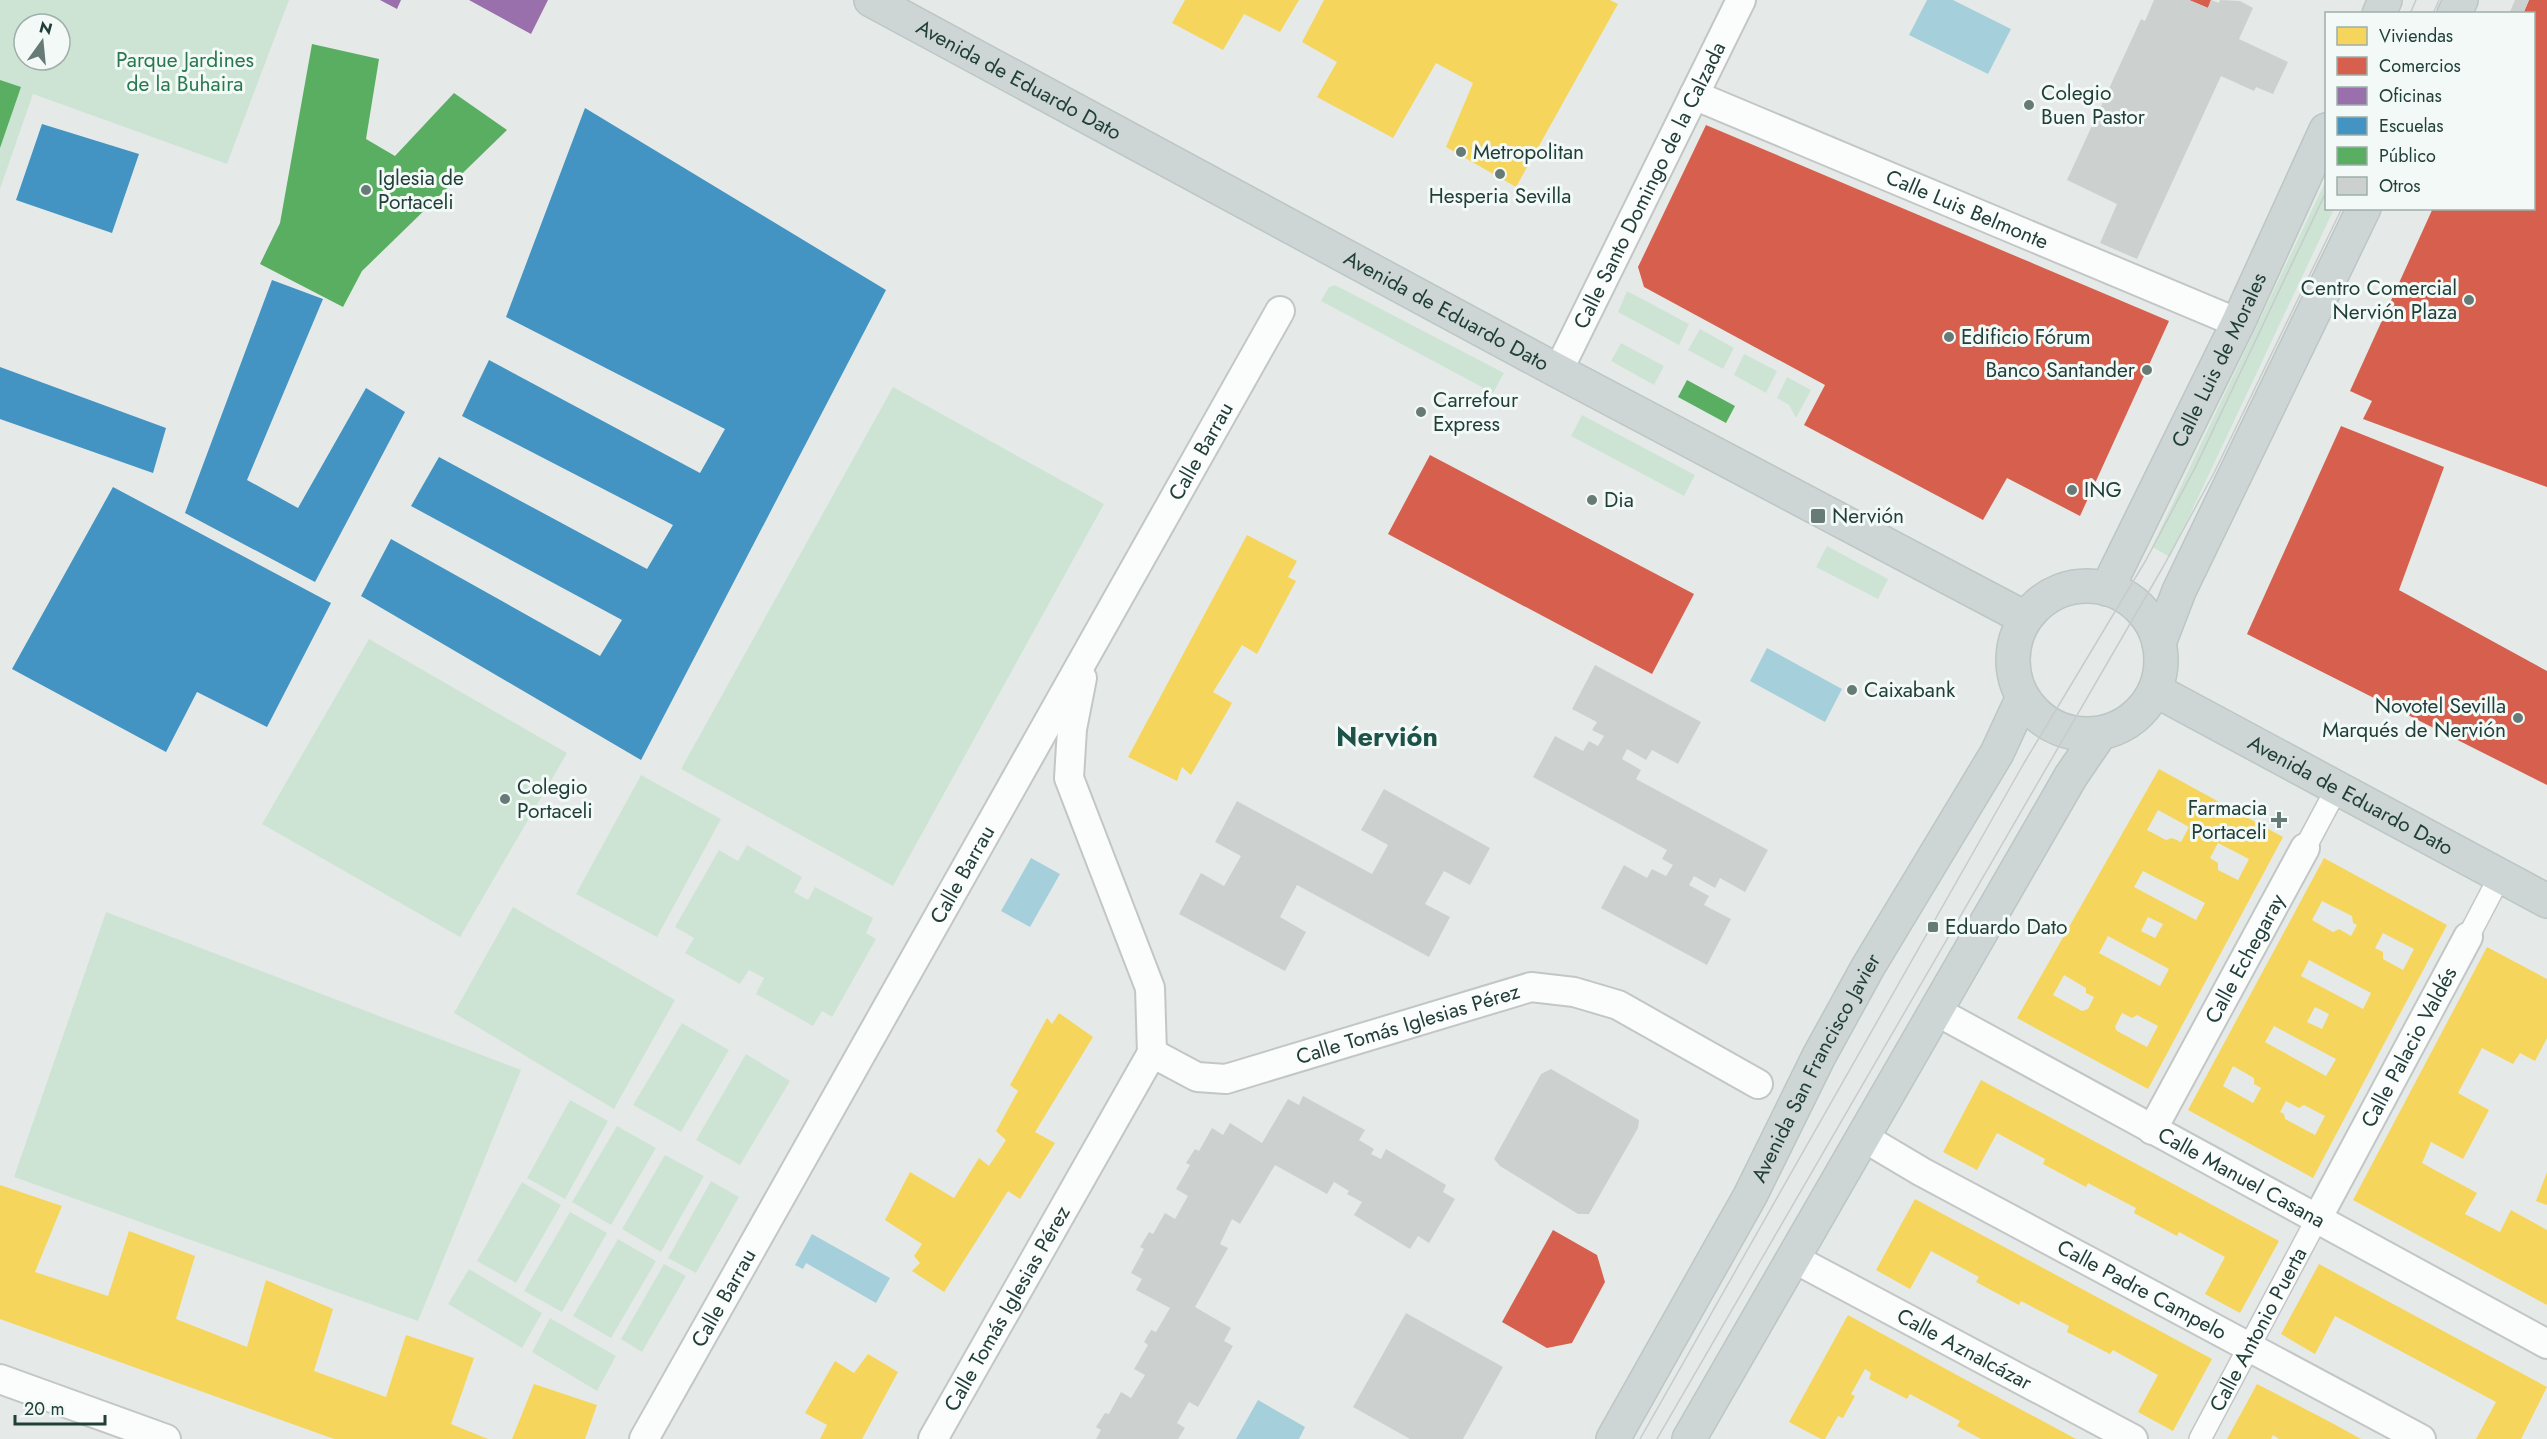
<svg xmlns="http://www.w3.org/2000/svg" width="2547" height="1439" font-family="Jost,sans-serif">
<style>
.green{fill:#cde4d5;fill-rule:evenodd}
.water{fill:#a4cfdb}
.homes{fill:#f6d55c;fill-rule:evenodd}
.shops{fill:#d6604d}
.offices{fill:#9970ab}
.schools{fill:#4393c3}
.public{fill:#5aae61}
.building{fill:#ccd1cf}
.lines{fill:none;stroke-linecap:round;stroke-linejoin:round}
.pedestrian-casing{stroke:#c2c7c5;stroke-width:24}
.minor-casing{stroke:#c2c7c5;stroke-width:32}
.primary-casing{stroke:#bcc6c4;stroke-width:36}
.pedestrian{stroke:#fbfcfc;stroke-width:21}
.minor{stroke:#fbfcfc;stroke-width:28}
.primary{stroke:#cdd6d4;stroke-width:33}
.tram{stroke:#c7cbca;stroke-width:1.5}
.poi-dot{fill:#667b76;stroke:#f3f9f6;stroke-width:2}
.labels{text-anchor:middle;dominant-baseline:central;stroke-width:6;stroke-linejoin:round;paint-order:stroke}
.park-label{font-size:21px;fill:#29784d;stroke:#f3f9f6}
.street-label{font-size:21px;fill:#213f39;stroke:#f3f9f6}
.poi-label{font-size:21px;fill:#213f39;stroke:#f3f9f6;text-anchor:start}
.district-label{font-size:27px;font-weight:bold;fill:#1c5248;stroke:#f3f9f6}
</style>
<rect width="100%" height="100%" fill="#e5eae8"/>
<path class="green" d="M 0,0 L 289,0 L 227,164 L 33,94 L 0,189 ZM 24,24 L 60,24 L 60,60 L 24,60 Z
M 2326,180 L 2326,208 L 2334,209 L 2170,557 L 2152,547 Z
M 1335,285 L 1504,373 L 1493,393 L 1321,301 L 1329,287 Z
M 1627,291 L 1689,324 L 1679,345 L 1618,312 Z
M 1700,329 L 1734,348 L 1723,369 L 1688,350 Z
M 1621,343 L 1664,366 L 1654,385 L 1611,361 Z
M 1744,354 L 1777,371 L 1766,393 L 1734,375 Z
M 1787,377 L 1811,390 L 1796,418 L 1789,405 L 1777,398 Z
M 893,387 L 1104,504 L 893,886 L 681,769 Z
M 1582,415 L 1695,475 L 1684,496 L 1571,436 Z
M 1827,546 L 1888,579 L 1878,599 L 1816,567 Z
M 369,639 L 567,753 L 460,937 L 262,824 Z
M 641,775 L 721,819 L 657,937 L 576,894 Z
M 747,845 L 802,877 L 794,892 L 808,900 L 815,887 L 873,918 L 866,933 L 876,939 L 832,1017 L 822,1011 L 813,1026 L 756,994 L 764,978 L 749,970 L 740,984 L 685,953 L 694,938 L 675,927 L 719,850 L 738,861 Z
M 513,907 L 675,1000 L 614,1109 L 454,1013 Z
M 106,912 L 521,1070 L 418,1321 L 14,1177 Z
M 682,1023 L 729,1050 L 681,1132 L 633,1105 Z
M 746,1054 L 790,1081 L 740,1165 L 696,1140 Z
M 570,1100 L 608,1121 L 565,1199 L 527,1178 Z
M 617,1126 L 656,1148 L 611,1225 L 572,1202 Z
M 665,1155 L 704,1176 L 661,1252 L 622,1229 Z
M 711,1181 L 739,1197 L 696,1273 L 668,1258 Z
M 522,1182 L 561,1205 L 516,1283 L 477,1261 Z
M 570,1212 L 607,1233 L 562,1312 L 524,1291 Z
M 618,1239 L 656,1261 L 611,1338 L 573,1316 Z
M 664,1264 L 686,1276 L 642,1352 L 621,1339 Z
M 469,1269 L 542,1313 L 522,1348 L 448,1304 Z
M 550,1318 L 616,1356 L 597,1391 L 532,1352 Z"/>
<path class="water" d="M 1927,0 L 1953,0 L 2011,29 L 1988,74 L 1909,35 Z
M 1767,648 L 1842,689 L 1825,722 L 1750,681 Z
M 1031,858 L 1060,874 L 1030,927 L 1001,911 Z
M 812,1234 L 890,1278 L 876,1303 L 806,1263 L 803,1269 L 795,1265 Z
M 1258,1400 L 1305,1427 L 1299,1439 L 1236,1439 Z"/>
<path class="homes" d="M 1185,0 L 1299,0 L 1280,32 L 1244,14 L 1223,50 L 1172,23 Z
M 1324,0 L 1610,0 L 1618,4 L 1516,187 L 1446,147 L 1473,83 L 1436,63 L 1393,138 L 1317,97 L 1337,62 L 1302,42 Z
M 1247,535 L 1297,561 L 1288,577 L 1296,581 L 1257,654 L 1242,645 L 1213,692 L 1232,703 L 1191,775 L 1182,767 L 1177,781 L 1128,757 Z
M 2159,769 L 2283,837 L 2148,1089 L 2017,1018 ZM 2158,810 L 2189,827 L 2181,842 L 2172,838 L 2166,840 L 2147,830 ZM 2218,843 L 2249,859 L 2238,880 L 2218,870 L 2218,863 L 2210,858 ZM 2143,871 L 2205,903 L 2196,920 L 2134,887 ZM 2148,917 L 2163,924 L 2155,938 L 2141,931 ZM 2108,936 L 2169,969 L 2160,986 L 2099,953 ZM 2064,975 L 2086,988 L 2086,993 L 2094,997 L 2088,1009 L 2082,1011 L 2053,995 ZM 2122,1013 L 2132,1018 L 2137,1015 L 2158,1026 L 2147,1047 L 2117,1031 L 2115,1027 Z
M 2324,858 L 2447,925 L 2313,1178 L 2188,1110 ZM 2322,901 L 2352,916 L 2353,923 L 2357,925 L 2351,936 L 2339,929 L 2333,932 L 2312,920 ZM 2383,933 L 2414,949 L 2403,970 L 2383,959 L 2383,952 L 2375,948 ZM 2309,960 L 2371,993 L 2363,1009 L 2301,976 ZM 2315,1007 L 2329,1014 L 2322,1029 L 2307,1022 ZM 2274,1026 L 2336,1059 L 2326,1076 L 2265,1042 ZM 2233,1066 L 2254,1078 L 2254,1084 L 2261,1088 L 2253,1103 L 2223,1086 ZM 2286,1101 L 2299,1108 L 2304,1105 L 2325,1116 L 2315,1135 L 2285,1119 L 2284,1114 L 2280,1112 Z
M 2487,947 L 2547,979 L 2547,1038 L 2535,1061 L 2520,1053 L 2513,1064 L 2482,1048 L 2458,1093 L 2489,1110 L 2463,1159 L 2431,1142 L 2422,1163 L 2477,1193 L 2465,1214 L 2500,1232 L 2511,1210 L 2547,1230 L 2547,1305 L 2353,1200 Z
M 1059,1013 L 1093,1037 L 1035,1132 L 1055,1143 L 1020,1199 L 1008,1191 L 944,1292 L 912,1271 L 920,1263 L 914,1256 L 922,1244 L 885,1220 L 910,1172 L 954,1198 L 979,1158 L 989,1166 L 1006,1140 L 996,1131 L 1018,1091 L 1010,1085 L 1047,1018 L 1052,1024 Z
M 1981,1080 L 2279,1241 L 2240,1313 L 2205,1294 L 2225,1257 L 2179,1232 L 2177,1236 L 2134,1213 L 2136,1208 L 2088,1183 L 2086,1187 L 2043,1164 L 2045,1159 L 1997,1133 L 1977,1170 L 1943,1152 Z
M 2547,1172 L 2547,1205 L 2536,1201 Z
M 0,1185 L 62,1206 L 35,1272 L 108,1296 L 129,1231 L 195,1256 L 176,1319 L 247,1347 L 266,1280 L 333,1309 L 314,1371 L 386,1397 L 406,1335 L 474,1358 L 451,1424 L 488,1439 L 334,1439 L 0,1319 Z
M 1915,1199 L 2212,1359 L 2173,1431 L 2138,1412 L 2158,1375 L 2113,1350 L 2110,1354 L 2067,1332 L 2069,1326 L 2021,1301 L 2019,1305 L 1976,1282 L 1979,1277 L 1931,1251 L 1910,1289 L 1876,1270 Z
M 2319,1264 L 2547,1387 L 2521,1439 L 2476,1439 L 2496,1402 L 2335,1316 L 2315,1354 L 2281,1334 Z
M 1848,1315 L 1955,1374 L 2076,1439 L 1981,1439 L 1957,1426 L 1960,1421 L 1910,1394 L 1907,1399 L 1869,1379 L 1871,1373 L 1865,1369 L 1851,1394 L 1855,1396 L 1843,1418 L 1838,1416 L 1825,1439 L 1821,1439 L 1789,1422 Z
M 868,1354 L 898,1372 L 862,1439 L 820,1439 L 827,1425 L 805,1413 L 835,1361 L 854,1373 Z
M 534,1384 L 597,1405 L 585,1439 L 512,1439 Z
M 2257,1384 L 2332,1423 L 2361,1439 L 2279,1439 L 2273,1435 L 2271,1439 L 2227,1439 Z"/>
<path class="shops" d="M 2189,0 L 2211,0 L 2208,8 Z
M 2529,0 L 2547,0 L 2547,487 L 2363,419 L 2372,401 L 2350,391 L 2433,208 L 2534,208 L 2534,14 L 2523,14 Z
M 1706,125 L 2169,321 L 2080,516 L 2007,478 L 1983,520 L 1804,425 L 1825,385 L 1644,287 L 1638,267 Z
M 2341,426 L 2444,467 L 2399,590 L 2547,671 L 2547,785 L 2247,634 Z
M 1430,455 L 1694,594 L 1652,674 L 1388,534 Z
M 1553,1230 L 1597,1255 L 1605,1282 L 1572,1343 L 1547,1348 L 1502,1322 Z"/>
<path class="offices" d="M 380,0 L 401,0 L 397,9 Z
M 469,0 L 548,0 L 531,34 Z"/>
<path class="schools" d="M 585,108 L 886,290 L 641,760 L 361,596 L 391,539 L 600,656 L 622,620 L 411,506 L 439,457 L 647,569 L 673,525 L 462,416 L 489,360 L 700,473 L 725,429 L 506,317 Z
M 42,124 L 139,154 L 112,233 L 16,200 Z
M 272,280 L 323,299 L 247,480 L 298,508 L 366,388 L 405,412 L 315,582 L 185,513 Z
M 0,367 L 166,428 L 153,473 L 0,419 Z
M 113,487 L 331,603 L 267,727 L 197,692 L 166,752 L 12,669 Z"/>
<path class="public" d="M 312,44 L 379,59 L 366,139 L 395,156 L 454,93 L 507,130 L 362,271 L 343,307 L 260,264 L 280,223 Z
M 0,80 L 21,87 L 0,148 Z
M 1687,380 L 1735,406 L 1726,423 L 1678,397 Z"/>
<path class="building" d="M 2154,0 L 2189,0 L 2208,8 L 2211,0 L 2219,3 L 2220,0 L 2240,1 L 2253,8 L 2239,39 L 2288,62 L 2273,94 L 2256,87 L 2254,91 L 2221,76 L 2137,259 L 2100,243 L 2117,204 L 2067,180 L 2141,19 L 2145,21 Z
M 2515,0 L 2529,0 L 2523,14 L 2509,14 Z
M 1595,665 L 1701,722 L 1678,764 L 1652,750 L 1646,760 L 1627,749 L 1622,759 L 1641,770 L 1636,779 L 1768,850 L 1745,892 L 1720,878 L 1715,888 L 1694,876 L 1689,885 L 1709,896 L 1704,905 L 1731,919 L 1707,965 L 1601,908 L 1624,865 L 1647,878 L 1652,869 L 1666,876 L 1673,865 L 1662,859 L 1667,850 L 1533,777 L 1555,736 L 1583,751 L 1589,741 L 1598,746 L 1604,736 L 1592,730 L 1597,722 L 1572,709 Z
M 1384,789 L 1490,848 L 1470,885 L 1444,871 L 1425,904 L 1450,917 L 1429,957 L 1297,885 L 1280,917 L 1306,932 L 1285,971 L 1179,914 L 1201,873 L 1224,886 L 1241,856 L 1215,842 L 1237,801 L 1372,874 L 1388,845 L 1361,830 Z
M 1551,1069 L 1639,1120 L 1638,1128 L 1589,1214 L 1578,1214 L 1500,1166 L 1494,1159 L 1541,1074 Z
M 1303,1096 L 1365,1130 L 1359,1140 L 1374,1149 L 1371,1154 L 1381,1159 L 1386,1149 L 1446,1185 L 1443,1192 L 1455,1199 L 1429,1243 L 1418,1236 L 1410,1249 L 1354,1215 L 1362,1202 L 1347,1194 L 1349,1191 L 1334,1182 L 1327,1194 L 1275,1165 L 1240,1224 L 1232,1219 L 1220,1244 L 1228,1248 L 1195,1307 L 1231,1328 L 1224,1341 L 1233,1346 L 1198,1407 L 1189,1402 L 1177,1423 L 1185,1428 L 1178,1439 L 1096,1439 L 1101,1430 L 1096,1427 L 1105,1413 L 1109,1414 L 1121,1392 L 1131,1398 L 1145,1375 L 1134,1369 L 1148,1345 L 1144,1342 L 1151,1330 L 1156,1332 L 1170,1308 L 1136,1290 L 1142,1279 L 1131,1273 L 1144,1249 L 1140,1247 L 1149,1232 L 1153,1234 L 1165,1213 L 1175,1219 L 1188,1196 L 1176,1189 L 1190,1165 L 1186,1163 L 1195,1149 L 1199,1151 L 1212,1128 L 1223,1135 L 1230,1123 L 1262,1143 L 1288,1099 L 1299,1105 Z
M 1406,1313 L 1503,1367 L 1463,1439 L 1410,1439 L 1353,1407 Z"/>
<g class="lines">
<defs>
<g id="pedestrian">
<path d="M 2305,848 L 2337,788"/>
<path d="M 2468,937 L 2500,876"/>
<path id="s1" d="M 2200,1439 L 2317,1219"/>
</g>
<g id="minor">
<path id="s2" d="M 1694,95 L 2238,323"/>
<path id="s3" d="M 1558,371 L 1741,0"/>
<path id="s4" d="M 1936,1011 L 2547,1344"/>
<path id="s5" d="M 1152,1053 L 1197,1077 L 1226,1079 L 1531,987 L 1574,992 L 1618,1005 L 1758,1084"/>
<path id="s6" d="M 2152,1130 L 2305,848"/>
<path id="s7" d="M 1863,1137 L 1922,1172 L 2421,1439"/>
<path id="s8" d="M 2317,1219 L 2468,937"/>
<path id="s9" d="M 1793,1258 L 2133,1439"/>
<path d="M 0,1379 L 166,1439"/>
<path id="s10" d="M 644,1439 L 1280,311"/>
<path id="s11" d="M 933,1439 L 1152,1053 L 1150,988 L 1069,778 L 1072,729 L 1082,678"/>
</g>
<g id="primary">
<path id="s12" d="M 871,0 L 1558,371 L 2025,618"/>
<path d="M 2379,14 L 2385,0"/>
<path d="M 2454,14 L 2461,0"/>
<circle cx="2087" cy="660" r="74"/>
<path id="s13" d="M 2107,589 L 2238,323 L 2326,130"/>
<path d="M 2159,643 L 2179,591 L 2364,208"/>
<path id="s14" d="M 2155,690 L 2547,901"/>
<path id="s15" d="M 1613,1439 L 1750,1196 L 1819,1056 L 1868,967 L 1997,753 L 2022,699"/>
<path d="M 1689,1439 L 2071,776 L 2099,735"/>
</g>
</defs>
<use href="#pedestrian" class="pedestrian-casing"/>
<use href="#minor" class="minor-casing"/>
<use href="#primary" class="primary-casing"/>
<use href="#pedestrian" class="pedestrian"/>
<use href="#minor" class="minor"/>
<use href="#primary" class="primary"/>
<path class="tram" d="M 2410,14 L 2416,0
M 2433,14 L 2439,0
M 1640,1439 L 2024,763 L 2146,560 L 2196,466 L 2326,192
M 1657,1439 L 2163,567 L 2214,473 L 2342,208"/>
</g>
<g class="poi-dot">
<circle cx="2029" cy="105" r="6"/>
<circle cx="1461" cy="152" r="6"/>
<circle cx="1500" cy="174" r="6"/>
<circle cx="366" cy="190" r="6"/>
<circle cx="2469" cy="300" r="6"/>
<circle cx="1949" cy="337" r="6"/>
<circle cx="2147" cy="370" r="6"/>
<circle cx="1421" cy="412" r="6"/>
<circle cx="2072" cy="490" r="6"/>
<circle cx="1592" cy="500" r="6"/>
<rect x="1810" y="508" width="16" height="16" rx="3"/>
<circle cx="1852" cy="690" r="6"/>
<circle cx="2518" cy="718" r="6"/>
<circle cx="505" cy="799" r="6"/>
<path d="M2276 811h6v6h6v6h-6v6h-6v-6h-6v-6h6z"/>
<rect x="1927" y="921" width="12" height="12" rx="3"/>
</g>
<g class="labels">
<g class="park-label">
<text x="185" y="60">Parque Jardines<tspan x="185" dy="24">de la Buhaira</tspan></text>
</g>
<g class="street-label">
<text stroke="none"><textPath href="#s12" startOffset="168">Avenida de Eduardo Dato</textPath></text>
<text stroke="none"><textPath href="#s3" startOffset="207">Calle Santo Domingo de la Calzada</textPath></text>
<text stroke="none"><textPath href="#s2" startOffset="296">Calle Luis Belmonte</textPath></text>
<text stroke="none"><textPath href="#s12" startOffset="654">Avenida de Eduardo Dato</textPath></text>
<text stroke="none"><textPath href="#s13" startOffset="255">Calle Luis de Morales</textPath></text>
<text stroke="none"><textPath href="#s10" startOffset="1134">Calle Barrau</textPath></text>
<text stroke="none"><textPath href="#s14" startOffset="222">Avenida de Eduardo Dato</textPath></text>
<text stroke="none"><textPath href="#s10" startOffset="648">Calle Barrau</textPath></text>
<text stroke="none"><textPath href="#s6" startOffset="195">Calle Echegaray</textPath></text>
<text stroke="none"><textPath href="#s5" startOffset="270">Calle Tomás Iglesias Pérez</textPath></text>
<text stroke="none"><textPath href="#s8" startOffset="195">Calle Palacio Valdés</textPath></text>
<text stroke="none"><textPath href="#s15" startOffset="423">Avenida San Francisco Javier</textPath></text>
<text stroke="none"><textPath href="#s4" startOffset="348">Calle Manuel Casana</textPath></text>
<text stroke="none"><textPath href="#s7" startOffset="318">Calle Padre Campelo</textPath></text>
<text stroke="none"><textPath href="#s10" startOffset="162">Calle Barrau</textPath></text>
<text stroke="none"><textPath href="#s11" startOffset="150">Calle Tomás Iglesias Pérez</textPath></text>
<text stroke="none"><textPath href="#s1" startOffset="124">Calle Antonio Puerta</textPath></text>
<text stroke="none"><textPath href="#s9" startOffset="194">Calle Aznalcázar</textPath></text>
</g>
<g class="poi-label">
<text x="2041" y="93">Colegio<tspan x="2041" dy="24">Buen Pastor</tspan></text>
<text x="1473" y="152">Metropolitan</text>
<text x="378" y="178">Iglesia de<tspan x="378" dy="24">Portaceli</tspan></text>
<text x="1500" y="196" text-anchor="middle">Hesperia Sevilla</text>
<text x="2457" y="288" text-anchor="end">Centro Comercial<tspan x="2457" dy="24">Nervión Plaza</tspan></text>
<text x="1961" y="337">Edificio Fórum</text>
<text x="2135" y="370" text-anchor="end">Banco Santander</text>
<text x="1433" y="400">Carrefour<tspan x="1433" dy="24">Express</tspan></text>
<text x="2084" y="490">ING</text>
<text x="1604" y="500">Dia</text>
<text x="1832" y="516">Nervión</text>
<text x="1864" y="690">Caixabank</text>
<text x="2506" y="706" text-anchor="end">Novotel Sevilla<tspan x="2506" dy="24">Marqués de Nervión</tspan></text>
<text x="517" y="787">Colegio<tspan x="517" dy="24">Portaceli</tspan></text>
<text x="2267" y="808" text-anchor="end">Farmacia<tspan x="2267" dy="24">Portaceli</tspan></text>
<text x="1945" y="927">Eduardo Dato</text>
</g>
<g class="district-label">
<text x="1387" y="736">Nervión</text>
</g>
</g>
<rect x="2325" y="12" width="210" height="198" fill="#f3f9f6" stroke="#9fafaa" stroke-width="1.5"/>
<rect x="2337" y="27" width="30" height="18" fill="#f6d55c" stroke="#9fafaa" stroke-width="1.5"/>
<text x="2379" y="42" font-size="18" fill="#213f39">Viviendas</text>
<rect x="2337" y="57" width="30" height="18" fill="#d6604d" stroke="#9fafaa" stroke-width="1.5"/>
<text x="2379" y="72" font-size="18" fill="#213f39">Comercios</text>
<rect x="2337" y="87" width="30" height="18" fill="#9970ab" stroke="#9fafaa" stroke-width="1.5"/>
<text x="2379" y="102" font-size="18" fill="#213f39">Oficinas</text>
<rect x="2337" y="117" width="30" height="18" fill="#4393c3" stroke="#9fafaa" stroke-width="1.5"/>
<text x="2379" y="132" font-size="18" fill="#213f39">Escuelas</text>
<rect x="2337" y="147" width="30" height="18" fill="#5aae61" stroke="#9fafaa" stroke-width="1.5"/>
<text x="2379" y="162" font-size="18" fill="#213f39">Público</text>
<rect x="2337" y="177" width="30" height="18" fill="#ccd1cf" stroke="#9fafaa" stroke-width="1.5"/>
<text x="2379" y="192" font-size="18" fill="#213f39">Otros</text>
<g transform="translate(42 42) rotate(15)"><circle r="28" fill="#f3f9f6" stroke="#9fafaa" stroke-width="1.5"/>
<path d="M0-4.5L10 22L0 15L-10 22Z" fill="#667b76"/>
<text y="-9" font-size="16" font-weight="bold" text-anchor="middle" fill="#213f39">N</text>
</g>
<path d="M15 1415v9h90v-9" fill="none" stroke="#213f39" stroke-width="3"/>
<text x="24" y="1415" font-size="18" fill="#213f39" stroke="#f3f9f6" stroke-width="4.5" paint-order="stroke">20 m</text>
</svg>
